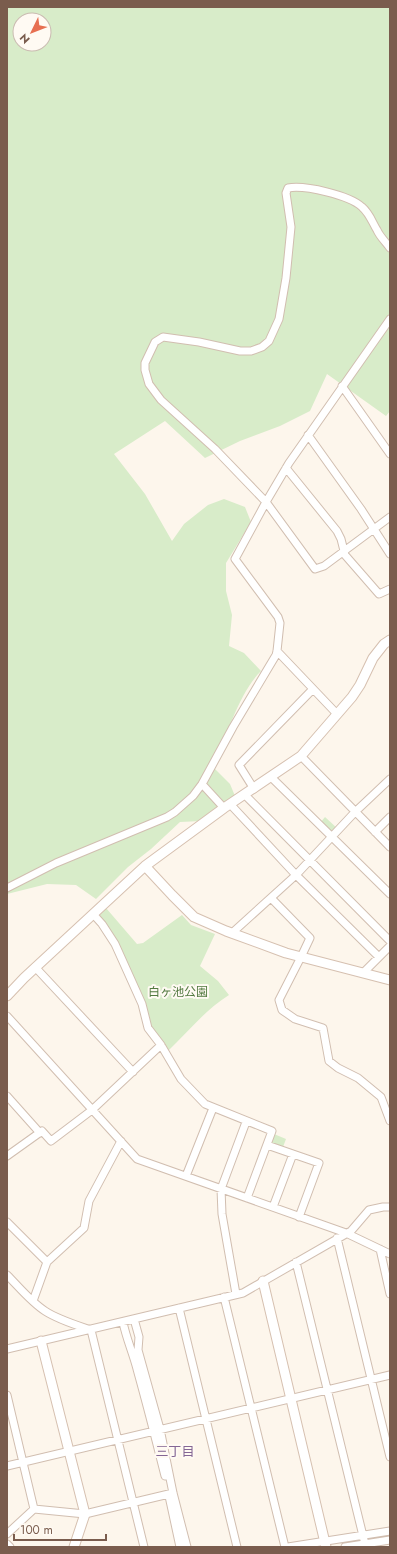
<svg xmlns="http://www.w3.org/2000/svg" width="397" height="1554" font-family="Jost,'Noto Sans JP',sans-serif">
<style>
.green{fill:#d8ecc9;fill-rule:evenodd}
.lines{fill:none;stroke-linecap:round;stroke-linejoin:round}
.street-casing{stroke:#d1beb0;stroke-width:9}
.secondary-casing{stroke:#d6c0b0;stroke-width:11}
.street{stroke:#fff;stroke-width:7}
.secondary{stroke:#fff;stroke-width:9}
.labels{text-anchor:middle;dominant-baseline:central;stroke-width:4;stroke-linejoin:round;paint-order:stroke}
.park-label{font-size:12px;fill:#537a41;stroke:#fffaf3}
.neighbourhood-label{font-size:13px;fill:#846695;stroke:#fffaf3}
</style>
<rect width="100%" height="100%" fill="#fdf6ec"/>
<path class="green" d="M 7,7 L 390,7 L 390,411 L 386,416 L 327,374 L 310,411 L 280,426 L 240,441 L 205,458 L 165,421 L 114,454 L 145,494 L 172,541 L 184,524 L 208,505 L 224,499 L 245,507 L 251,522 L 226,563 L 226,591 L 232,615 L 229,646 L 244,653 L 261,671 C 238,694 226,738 214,768 L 230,784 L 235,796 L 202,821 L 180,822 L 151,849 L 128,867 L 96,899 L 76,885 L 47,884 L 7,894 ZM 20,20 L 44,20 L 44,44 L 20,44 Z
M 325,817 L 338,829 L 332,835 L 320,823 Z
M 106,908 L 137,944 L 143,943 L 182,915 L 191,925 L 215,934 L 200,966 L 218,981 L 229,995 C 205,1010 188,1032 168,1051 L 150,1026 L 146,1004 L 137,985 L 113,935 L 98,914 Z
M 274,1134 L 286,1139 L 283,1147 L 271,1143 Z"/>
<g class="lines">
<defs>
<path id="street" d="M 390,248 C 386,242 380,237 377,230 C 372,222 370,214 362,207 C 349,195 305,185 288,188 L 286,193 L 291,227 L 286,278 L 279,319 L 269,341 L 262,347 L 251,351 L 240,351 L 199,342 L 163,337 L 155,342 L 145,363 L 145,370 L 149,384 L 161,400 L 215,449 L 266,502 L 315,569 L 324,566 L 390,517
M 342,386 L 390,454
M 308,435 L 361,509 L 390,554
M 286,468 L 337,531 L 341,539 L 345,555 L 379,594 L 390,589
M 277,651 L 337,714
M 301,756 L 390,847
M 271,777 L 390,894
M 202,784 L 224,808
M 254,789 L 239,765 L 313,689
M 245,795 L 390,941
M 230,804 L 296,875 L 379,957
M 375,832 L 390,817
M 7,888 L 56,863 L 167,817 L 175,812 L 193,796 L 202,784 L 233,727 L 276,655 L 277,651 L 280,623 L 278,617 L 235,559 L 266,502 L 289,463 L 390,319
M 271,898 L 310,938 L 301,957 L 279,1000 L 282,1010 L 295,1019 L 323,1028 L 329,1061 L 338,1068 L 358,1078 L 381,1097 L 390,1121
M 93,914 L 102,924 L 115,944 L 142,1004 L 148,1028 L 161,1045 L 181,1079 L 205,1104 L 272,1131 L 247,1198
M 232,933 L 296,875 L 355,812 L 390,779
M 35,967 L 133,1072
M 363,973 L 390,946
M 7,1016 L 137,1159 L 346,1233 L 390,1254
M 7,1096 L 40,1133
M 267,1145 L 319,1163 L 299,1217
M 7,1156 L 42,1131 L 51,1141 L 92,1110 L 161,1045
M 186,1176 L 213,1108
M 273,1207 L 293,1154
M 7,1222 L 47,1262
M 337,1238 L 390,1457
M 380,1249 L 390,1294
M 296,1262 L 365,1544
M 7,1275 C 19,1287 31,1302 45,1311 C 59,1320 76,1325 91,1330 L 144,1547
M 236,1294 L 222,1214 L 221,1189 L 246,1122
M 224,1297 L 285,1547
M 33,1301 L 47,1262 L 84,1228 L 89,1201 L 121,1141
M 179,1308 L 237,1547
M 134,1319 L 139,1337 L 138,1350 L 160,1429 L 173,1493 L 187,1547
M 123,1322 C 126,1338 133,1353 137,1369 C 147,1405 156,1440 165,1476
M 7,1349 L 243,1293 L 351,1231 L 369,1210 L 383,1207 L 390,1207
M 7,1395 L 34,1509 L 7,1534
M 7,1466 L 390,1375
M 169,1496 L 180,1547
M 34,1509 L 85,1514 L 173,1493
M 7,1544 L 10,1547
M 288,1547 L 390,1531
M 345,1547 L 390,1540"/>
<path id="secondary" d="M 145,866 L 172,895 L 194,917 L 226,931 L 286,953 L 390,980
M 7,996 L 24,978 L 145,866 L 224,808 L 301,756 L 352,697 L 360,685 L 373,658 L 384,644 L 390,640
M 263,1281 L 326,1547
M 41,1341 L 85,1514 L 74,1547"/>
</defs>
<use href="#street" class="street-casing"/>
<use href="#secondary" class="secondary-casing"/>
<use href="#street" class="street"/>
<use href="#secondary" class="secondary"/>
</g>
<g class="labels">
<g class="park-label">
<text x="178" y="992">白ヶ池公園</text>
</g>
<g class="neighbourhood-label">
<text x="175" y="1451">三丁目</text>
</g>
</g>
<rect width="397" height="1554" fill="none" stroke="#7a5c4d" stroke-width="16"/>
<g transform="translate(32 32) rotate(227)"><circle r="19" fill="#fffaf3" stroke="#cabbb1"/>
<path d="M0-3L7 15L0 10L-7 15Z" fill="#e76f51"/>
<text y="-6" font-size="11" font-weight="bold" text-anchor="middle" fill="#7a5c4d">N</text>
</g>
<path d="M14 1534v6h92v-6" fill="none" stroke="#7a5c4d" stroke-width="2"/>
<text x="20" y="1534" font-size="12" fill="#7a5c4d" stroke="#fffaf3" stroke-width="3" paint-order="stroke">100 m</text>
</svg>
